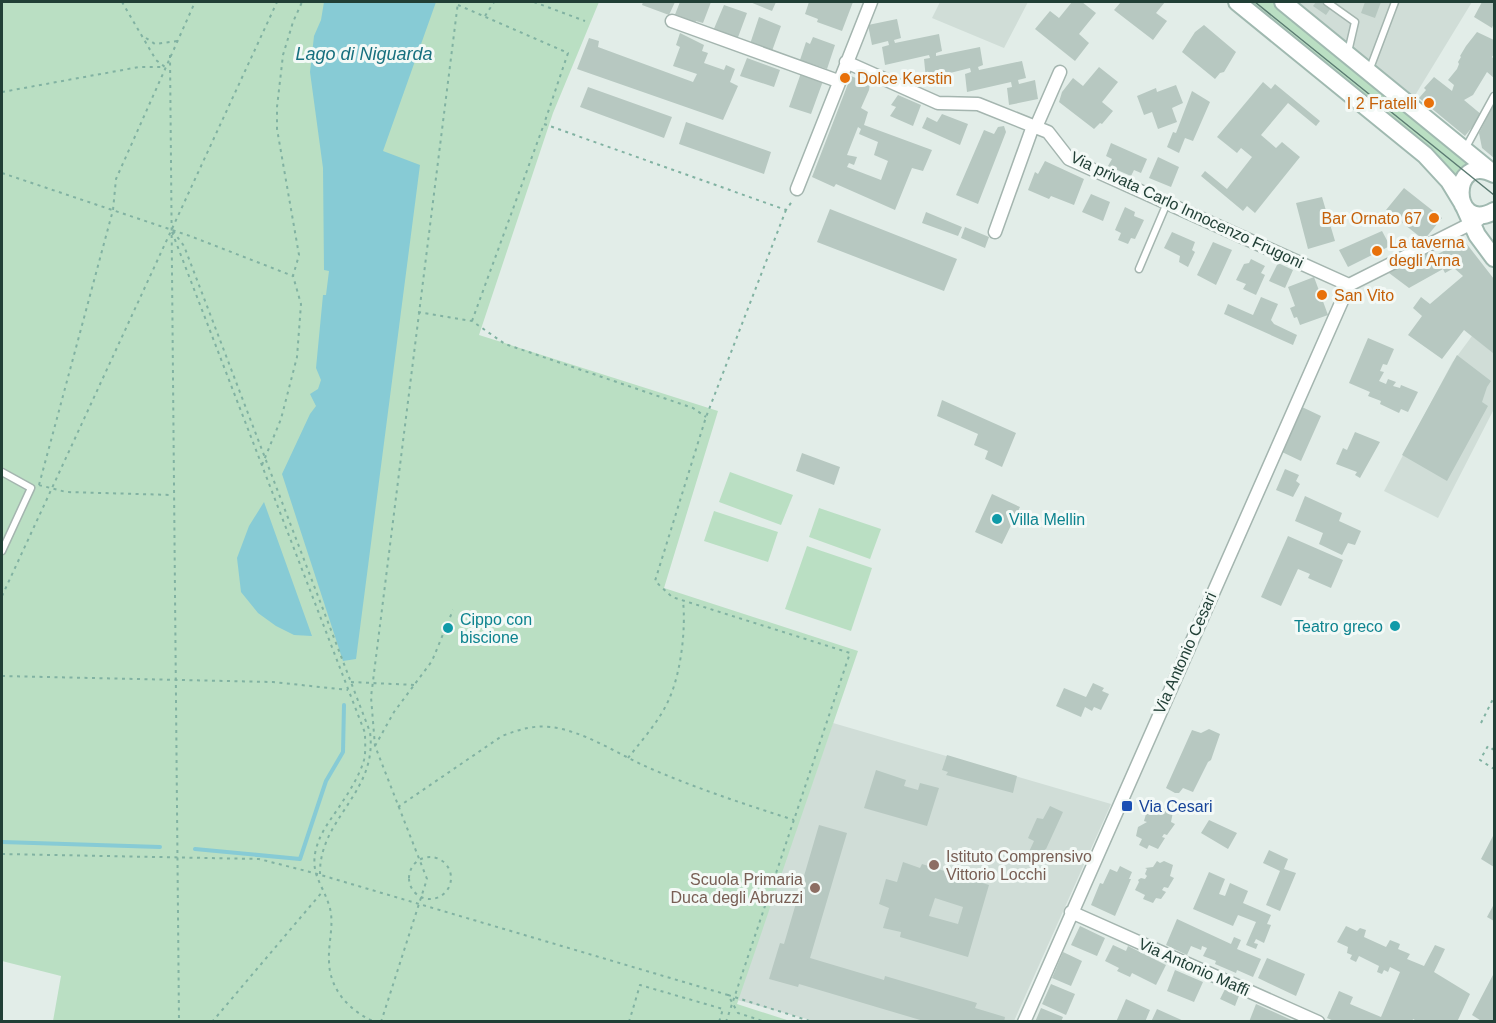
<svg xmlns="http://www.w3.org/2000/svg" width="1496" height="1023" font-family="Helvetica,sans-serif">
<style>
.built{fill:#d0ddd7}
.green{fill:#badfc3}
.water{fill:#87cbd5}
.lines{fill:none;stroke-linecap:round;stroke-linejoin:round}
.stream{stroke:#87cbd5;stroke-width:4}
.building{fill:#b7c8c1;fill-rule:evenodd}
.lane-casing{stroke:#a4b5af;stroke-width:9}
.street-casing{stroke:#a4b5af;stroke-width:15}
.secondary-casing{stroke:#a0b9b0;stroke-width:20}
.path{stroke:#81b2a2;stroke-width:2;stroke-dasharray:3 4.5;stroke-linecap:butt}
.lane{stroke:#fff;stroke-width:6}
.street{stroke:#fff;stroke-width:12}
.secondary{stroke:#fff;stroke-width:16}
.tram{stroke:#5b7b72;stroke-width:1.5}
.food-dot{fill:#e8710a;stroke:#f3f9f6;stroke-width:2}
.culture-dot{fill:#0f9aa8;stroke:#f3f9f6;stroke-width:2}
.transit-dot{fill:#1a4fb4;stroke:#f3f9f6;stroke-width:2}
.education-dot{fill:#8d6e63;stroke:#f3f9f6;stroke-width:2}
.labels{text-anchor:middle;dominant-baseline:central;stroke-width:6;stroke-linejoin:round;paint-order:stroke}
.food-label{font-size:16px;fill:#c56008;stroke:#f3f9f6;text-anchor:start}
.street-label{font-size:16px;fill:#213f36;stroke:#f3f9f6}
.culture-label{font-size:16px;fill:#0d838f;stroke:#f3f9f6;text-anchor:start}
.transit-label{font-size:16px;fill:#164399;stroke:#f3f9f6;text-anchor:start}
.education-label{font-size:16px;fill:#785e54;stroke:#f3f9f6;text-anchor:start}
.water-label{font-size:18px;font-style:italic;fill:#17707f;stroke:#f3f9f6}
</style>
<rect width="100%" height="100%" fill="#e2ede8"/>
<path class="built" d="M 940,2 L 1028,2 L 1004,48 L 932,18 Z
M 1287,2 L 1472,2 L 1411,102 Z
M 1472,336 L 1494,354 L 1494,409 L 1438,518 L 1384,491 L 1452,363 Z
M 833,723 L 1111,804 L 1014,1021 L 814,1021 L 737,1000 Z"/>
<path class="green" d="M 2,2 L 599,2 L 553,113 L 479,335 L 718,411 L 664,588 L 858,651 L 737,1004 L 790,1021 L 53,1021 L 61,976 L 2,961 Z
M 1244,2 L 1275,2 L 1473,164 L 1455,181 Z
M 730,472 L 793,495 L 781,525 L 719,502 Z
M 819,508 L 881,529 L 870,559 L 809,537 Z
M 714,511 L 778,532 L 768,562 L 704,541 Z
M 807,546 L 872,568 L 851,631 L 785,609 Z"/>
<path class="water" d="M 324,2 L 436,2 L 383,151 L 420,165 L 356,659 L 343,661 L 282,474 L 310,414 L 316,406 L 310,394 L 318,389 L 321,380 L 316,368 L 323,295 L 326,295 L 329,271 L 324,270 L 323,168 L 310,72 L 314,36 L 321,20 Z
M 264,502 L 312,636 L 294,635 L 276,626 L 258,613 L 241,592 L 237,558 L 249,526 Z"/>
<g class="lines">
<path class="stream" d="M 2,842 L 160,847
M 195,849 L 300,859 L 326,781 L 343,752 L 344,705"/>
</g>
<path class="building" d="M 643,2 L 675,2 L 669,15 L 642,5 Z
M 680,2 L 711,2 L 703,23 L 696,21 L 694,24 L 674,17 Z
M 750,2 L 776,2 L 772,11 Z
M 809,2 L 853,2 L 842,31 L 817,22 L 818,19 L 805,14 Z
M 1072,2 L 1082,2 L 1096,13 L 1079,34 L 1089,43 L 1075,61 L 1035,29 L 1050,11 L 1059,18 Z
M 1121,2 L 1165,2 L 1156,13 L 1167,21 L 1153,40 L 1114,10 Z
M 1316,2 L 1335,2 L 1326,15 L 1313,6 Z
M 1365,2 L 1381,2 L 1375,18 L 1361,13 Z
M 1482,2 L 1494,3 L 1494,23 L 1492,28 L 1474,17 Z
M 724,5 L 747,13 L 737,40 L 713,31 Z
M 759,17 L 781,26 L 772,51 L 750,44 Z
M 897,19 L 901,38 L 894,40 L 895,43 L 939,34 L 942,51 L 936,53 L 936,56 L 980,47 L 983,65 L 978,67 L 979,70 L 1022,61 L 1026,78 L 1018,80 L 1019,84 L 1035,80 L 1038,99 L 1009,105 L 1007,88 L 1012,87 L 1011,82 L 967,92 L 965,74 L 971,72 L 970,68 L 926,79 L 924,59 L 930,58 L 929,55 L 885,65 L 882,47 L 889,45 L 888,41 L 872,45 L 868,25 Z
M 1204,25 L 1236,52 L 1224,72 L 1220,73 L 1215,79 L 1182,52 L 1195,32 Z
M 1477,32 L 1494,40 L 1494,54 L 1492,57 L 1494,59 L 1494,78 L 1487,72 L 1473,95 L 1464,100 L 1482,115 L 1465,136 L 1419,98 L 1426,90 L 1424,88 L 1434,77 L 1452,91 L 1454,85 L 1448,80 L 1457,69 L 1459,64 L 1458,62 L 1461,57 L 1460,56 L 1466,46 Z
M 680,33 L 704,45 L 702,51 L 708,53 L 704,63 L 724,70 L 726,65 L 735,69 L 730,82 L 738,86 L 723,120 L 577,69 L 589,38 L 599,41 L 598,47 L 693,82 L 697,74 L 673,66 L 680,47 L 676,45 Z
M 813,37 L 835,45 L 827,69 L 800,60 L 806,42 L 810,44 Z
M 747,58 L 780,70 L 774,87 L 740,76 Z
M 1099,67 L 1118,82 L 1102,102 L 1113,111 L 1102,124 L 1100,123 L 1094,129 L 1059,102 L 1062,92 L 1073,78 L 1083,86 Z
M 801,73 L 823,81 L 811,114 L 789,107 Z
M 851,76 L 870,84 L 869,90 L 861,108 L 868,112 L 864,125 L 932,150 L 923,171 L 912,168 L 895,210 L 836,184 L 834,187 L 812,177 ZM 858,127 L 861,129 L 859,134 L 878,142 L 874,155 L 888,161 L 881,180 L 847,167 L 849,163 L 854,165 L 857,157 L 847,155 Z
M 1263,82 L 1271,89 L 1275,84 L 1320,121 L 1316,126 L 1288,103 L 1261,135 L 1276,148 L 1282,142 L 1300,157 L 1255,213 L 1247,206 L 1243,211 L 1201,176 L 1205,171 L 1227,189 L 1252,157 L 1241,148 L 1237,153 L 1217,137 Z
M 1176,85 L 1183,103 L 1172,108 L 1177,122 L 1158,129 L 1152,112 L 1144,115 L 1137,96 L 1156,88 L 1157,92 Z
M 588,87 L 672,117 L 664,138 L 580,107 Z
M 1192,91 L 1210,102 L 1193,141 L 1185,138 L 1179,153 L 1167,147 L 1173,132 L 1176,133 Z
M 898,95 L 921,105 L 913,126 L 890,116 L 896,107 L 891,105 Z
M 1494,104 L 1494,158 L 1482,148 L 1479,133 Z
M 942,114 L 968,124 L 960,145 L 922,128 L 927,117 L 937,122 Z
M 686,122 L 771,152 L 764,174 L 679,144 Z
M 1004,126 L 1006,132 L 978,204 L 956,195 L 984,130 L 994,134 L 998,127 Z
M 1111,143 L 1147,159 L 1141,173 L 1134,170 L 1131,176 L 1108,166 L 1112,159 L 1106,156 Z
M 1158,157 L 1179,167 L 1171,187 L 1149,178 Z
M 1045,161 L 1084,179 L 1074,205 L 1051,196 L 1049,199 L 1028,190 L 1035,172 L 1038,174 Z
M 1404,188 L 1442,218 L 1424,240 L 1386,210 Z
M 1091,194 L 1110,202 L 1103,221 L 1082,212 Z
M 1322,197 L 1335,241 L 1308,249 L 1296,203 Z
M 1125,207 L 1135,212 L 1134,216 L 1144,220 L 1135,239 L 1131,238 L 1128,244 L 1118,240 L 1121,233 L 1115,230 Z
M 830,209 L 957,259 L 944,291 L 817,242 Z
M 926,212 L 962,227 L 958,236 L 922,223 Z
M 965,227 L 989,237 L 985,248 L 961,238 Z
M 1382,231 L 1390,246 L 1348,267 L 1339,250 Z
M 1172,232 L 1195,242 L 1192,250 L 1195,252 L 1188,267 L 1179,262 L 1180,256 L 1164,248 Z
M 1213,242 L 1232,250 L 1216,285 L 1197,275 Z
M 1459,243 L 1466,243 L 1494,279 L 1494,354 L 1464,330 L 1442,359 L 1408,335 L 1422,316 L 1413,308 L 1421,297 L 1430,304 L 1463,276 L 1454,268 L 1445,273 L 1443,269 L 1409,288 L 1389,273 L 1433,249 L 1436,255 Z
M 1251,259 L 1265,266 L 1261,273 L 1265,275 L 1256,295 L 1243,289 L 1246,284 L 1236,280 L 1244,264 L 1249,263 Z
M 1278,263 L 1293,270 L 1285,288 L 1269,281 Z
M 1314,277 L 1328,315 L 1300,325 L 1297,317 L 1294,318 L 1290,308 L 1295,306 L 1288,287 Z
M 1261,297 L 1278,304 L 1271,320 L 1274,324 L 1297,335 L 1293,345 L 1224,314 L 1228,304 L 1253,315 Z
M 1368,338 L 1394,349 L 1387,365 L 1383,364 L 1380,371 L 1384,372 L 1379,381 L 1386,384 L 1388,379 L 1396,382 L 1393,386 L 1400,388 L 1401,385 L 1418,392 L 1408,412 L 1401,409 L 1399,413 L 1380,404 L 1381,401 L 1368,396 L 1370,392 L 1349,383 Z
M 1457,355 L 1491,381 L 1487,387 L 1482,402 L 1488,406 L 1447,481 L 1402,455 Z
M 942,400 L 1016,433 L 1002,467 L 985,459 L 988,451 L 974,445 L 978,434 L 937,416 Z
M 1302,407 L 1321,416 L 1301,461 L 1282,452 Z
M 1355,432 L 1380,442 L 1360,478 L 1355,475 L 1357,472 L 1336,464 L 1343,448 L 1347,450 Z
M 802,453 L 840,467 L 834,485 L 796,471 Z
M 1285,469 L 1299,475 L 1296,481 L 1300,484 L 1293,497 L 1276,490 Z
M 992,494 L 1020,507 L 1002,544 L 975,532 Z
M 1305,496 L 1342,513 L 1339,521 L 1361,531 L 1355,545 L 1348,543 L 1342,555 L 1319,544 L 1323,533 L 1295,521 Z
M 1288,536 L 1343,560 L 1331,588 L 1308,578 L 1310,574 L 1298,569 L 1281,606 L 1261,597 Z
M 1093,683 L 1104,688 L 1102,691 L 1109,694 L 1101,710 L 1094,707 L 1092,711 L 1085,707 L 1081,717 L 1056,706 L 1064,688 L 1086,697 Z
M 1209,729 L 1220,734 L 1211,760 L 1208,762 L 1193,792 L 1183,788 L 1179,793 L 1175,793 L 1166,788 L 1192,730 L 1201,733 Z
M 947,755 L 1017,776 L 1013,793 L 946,775 L 948,772 L 942,770 Z
M 876,770 L 906,780 L 904,786 L 918,790 L 920,783 L 939,788 L 927,826 L 864,808 Z
M 1050,806 L 1063,812 L 1041,860 L 1027,856 L 1034,841 L 1028,838 L 1037,818 L 1043,819 Z
M 1156,808 L 1164,808 L 1173,812 L 1171,822 L 1175,824 L 1167,835 L 1164,834 L 1162,837 L 1165,838 L 1158,849 L 1149,845 L 1147,849 L 1139,845 L 1142,839 L 1136,836 L 1138,827 L 1147,822 L 1144,821 L 1146,814 L 1154,814 Z
M 1209,820 L 1237,833 L 1228,849 L 1201,833 Z
M 819,825 L 847,833 L 810,958 L 884,980 L 885,976 L 977,1003 L 975,1008 L 1005,1017 L 1004,1022 L 927,1022 L 799,984 L 798,987 L 769,979 L 780,943 L 784,944 Z
M 1494,834 L 1494,867 L 1481,859 Z
M 1269,850 L 1288,859 L 1284,869 L 1296,873 L 1280,911 L 1266,905 L 1280,871 L 1263,863 Z
M 1157,861 L 1160,863 L 1164,861 L 1173,865 L 1170,876 L 1174,878 L 1168,888 L 1164,887 L 1162,890 L 1166,892 L 1161,899 L 1156,898 L 1153,903 L 1143,899 L 1145,895 L 1135,890 L 1139,882 L 1138,880 L 1141,878 L 1145,879 L 1147,876 L 1145,874 L 1147,869 L 1145,868 L 1153,867 Z
M 903,862 L 920,868 L 922,864 L 989,885 L 968,957 L 900,937 L 901,932 L 883,928 L 889,908 L 879,904 L 886,879 L 897,882 ZM 935,898 L 963,907 L 958,924 L 929,916 Z
M 1120,866 L 1132,872 L 1129,879 L 1131,879 L 1115,916 L 1091,905 L 1100,883 L 1103,884 L 1110,869 L 1117,872 Z
M 1209,872 L 1225,879 L 1219,894 L 1225,896 L 1230,883 L 1248,891 L 1243,903 L 1271,915 L 1267,924 L 1271,925 L 1264,943 L 1256,939 L 1254,943 L 1258,944 L 1256,949 L 1246,945 L 1256,922 L 1238,915 L 1233,926 L 1193,909 Z
M 1494,904 L 1494,921 L 1487,917 Z
M 1177,919 L 1231,944 L 1234,937 L 1241,940 L 1237,949 L 1261,959 L 1253,977 L 1237,970 L 1236,973 L 1215,964 L 1216,961 L 1203,956 L 1207,948 L 1202,946 L 1201,950 L 1191,946 L 1187,955 L 1166,945 Z
M 1080,926 L 1105,938 L 1097,956 L 1071,945 Z
M 1346,926 L 1357,931 L 1360,928 L 1366,930 L 1364,937 L 1386,947 L 1390,940 L 1400,944 L 1398,949 L 1410,954 L 1407,959 L 1424,966 L 1435,945 L 1445,949 L 1434,972 L 1470,994 L 1457,1022 L 1419,1022 L 1413,1019 L 1412,1022 L 1336,1022 L 1327,1018 L 1339,991 L 1353,997 L 1350,1004 L 1381,1017 L 1400,972 L 1390,967 L 1388,972 L 1384,970 L 1382,974 L 1377,972 L 1379,966 L 1359,956 L 1356,962 L 1350,959 L 1352,955 L 1347,953 L 1348,947 L 1337,942 Z
M 1113,945 L 1126,951 L 1128,946 L 1166,965 L 1156,985 L 1132,973 L 1130,977 L 1117,971 L 1119,968 L 1105,961 Z
M 1063,952 L 1082,961 L 1071,986 L 1052,978 Z
M 1267,958 L 1305,974 L 1296,996 L 1258,978 Z
M 1175,970 L 1203,982 L 1194,1002 L 1167,991 Z
M 1494,973 L 1494,1022 L 1483,1022 L 1472,1015 Z
M 1051,984 L 1075,994 L 1066,1015 L 1042,1004 Z
M 1226,987 L 1240,993 L 1235,1006 L 1220,999 Z
M 1126,999 L 1150,1010 L 1145,1022 L 1116,1022 Z
M 1256,1004 L 1296,1022 L 1249,1022 Z
M 1041,1008 L 1063,1017 L 1061,1022 L 1035,1022 Z
M 1157,1009 L 1186,1022 L 1151,1022 Z"/>
<g class="lines">
<defs>
<path id="lane" d="M 1327,2 L 1355,22 L 1348,52
M 1369,71 L 1395,2
M 1465,149 L 1494,96
M 1139,269 L 1167,203
M 2,472 L 31,488 L 2,551"/>
<path id="street" d="M 672,21 L 838,81
M 846,62 L 938,103 L 978,104 L 1048,132 L 1069,159 L 1349,285
M 1036,127 L 1060,72
M 797,189 L 871,2
M 995,232 L 1033,126
M 1349,285 L 1478,220
M 1071,912 L 1318,1022
M 1024,1022 L 1349,285"/>
<path id="secondary" d="M 1237,2 L 1425,155 L 1449,181 L 1463,204 L 1477,235 L 1494,258
M 1283,2 L 1494,174
M 1494,174 C 1449,151 1450,235 1494,211"/>
</defs>
<use href="#lane" class="lane-casing"/>
<use href="#street" class="street-casing"/>
<use href="#secondary" class="secondary-casing"/>
<path class="path" d="M 122,2 L 156,60 L 165,67
M 534,2 L 585,21
M 458,5 L 568,53 L 544,124 L 786,210 L 793,200
M 485,16 L 494,2
M 146,38 L 155,44 L 177,41
M 170,55 L 179,1022
M 2,92 L 139,67 L 164,67
M 2,173 L 190,236 L 293,276
M 173,231 L 184,246 L 370,732 C 378,793 319,818 320,874
M 172,232 L 365,733 C 365,741 366,752 364,760 C 360,774 351,789 343,801 C 333,817 321,830 316,849 C 310,874 322,883 329,905 C 335,923 328,942 329,960 C 329,989 349,1011 375,1022
M 418,312 L 472,321 L 505,344 L 693,408 L 706,417
M 472,321 L 544,124
M 262,465 L 281,419 L 297,357 L 301,304 L 293,276 L 299,255 L 277,129 L 277,107 L 283,55 L 293,22 L 302,2
M 39,485 L 113,210 L 116,179 L 195,2
M 39,485 L 66,492 L 173,495
M 2,596 L 277,2
M 2,676 L 273,682 L 348,690
M 351,682 L 415,685
M 1481,723 L 1494,697
M 375,746 L 394,712 L 432,661 L 453,610
M 1494,750 L 1488,746 L 1480,760 L 1494,769
M 628,758 C 643,739 661,719 670,697 C 681,671 686,629 683,601
M 398,807 L 502,736 C 518,730 532,725 550,727 C 582,730 618,754 647,767 C 695,788 744,804 794,820
M 2,854 L 259,859 L 314,873 L 728,995 L 738,1013 L 766,1022
M409 878a21 21 0 1 1 42 0a21 21 0 1 1-42 0Z
M 728,995 L 813,1022
M 212,1022 L 323,891
M 381,1022 L 427,879 L 375,746 L 371,697 L 458,2
M 629,1022 L 640,985 L 723,1009 L 719,1022
M 726,1022 L 850,653 L 672,597 L 655,581 L 706,417 L 786,210"/>
<use href="#lane" class="lane"/>
<use href="#street" class="street"/>
<use href="#secondary" class="secondary"/>
<path class="tram" d="M 1255,2 L 1494,195"/>
</g>
<g class="food-dot">
<circle cx="845" cy="78" r="6"/>
<circle cx="1429" cy="103" r="6"/>
<circle cx="1434" cy="218" r="6"/>
<circle cx="1377" cy="251" r="6"/>
<circle cx="1322" cy="295" r="6"/>
</g>
<g class="culture-dot">
<circle cx="997" cy="519" r="6"/>
<circle cx="1395" cy="626" r="6"/>
<circle cx="448" cy="628" r="6"/>
</g>
<rect class="transit-dot" x="1121" y="800" width="12" height="12" rx="3"/>
<g class="education-dot">
<circle cx="934" cy="865" r="6"/>
<circle cx="815" cy="888" r="6"/>
</g>
<g class="labels">
<g class="food-label">
<text x="857" y="78">Dolce Kerstin</text>
<text x="1417" y="103" text-anchor="end">I 2 Fratelli</text>
<text x="1422" y="218" text-anchor="end">Bar Ornato 67</text>
<text x="1389" y="242">La taverna<tspan x="1389" dy="18">degli Arna</tspan></text>
<text x="1334" y="295">San Vito</text>
</g>
<g class="street-label">
<text transform="translate(1187 210) rotate(25)">Via privata Carlo Innocenzo Frugoni</text>
<text transform="translate(1185 653) rotate(-66)">Via Antonio Cesari</text>
<text transform="translate(1194 967) rotate(24)">Via Antonio Maffi</text>
</g>
<g class="culture-label">
<text x="1009" y="519">Villa Mellin</text>
<text x="460" y="619">Cippo con<tspan x="460" dy="18">biscione</tspan></text>
<text x="1383" y="626" text-anchor="end">Teatro greco</text>
</g>
<g class="transit-label">
<text x="1139" y="806">Via Cesari</text>
</g>
<g class="education-label">
<text x="946" y="856">Istituto Comprensivo<tspan x="946" dy="18">Vittorio Locchi</tspan></text>
<text x="803" y="879" text-anchor="end">Scuola Primaria<tspan x="803" dy="18">Duca degli Abruzzi</tspan></text>
</g>
<g class="water-label">
<text x="364" y="54">Lago di Niguarda</text>
</g>
</g>
<rect width="1496" height="1023" fill="none" stroke="#213f36" stroke-width="6"/>
</svg>
